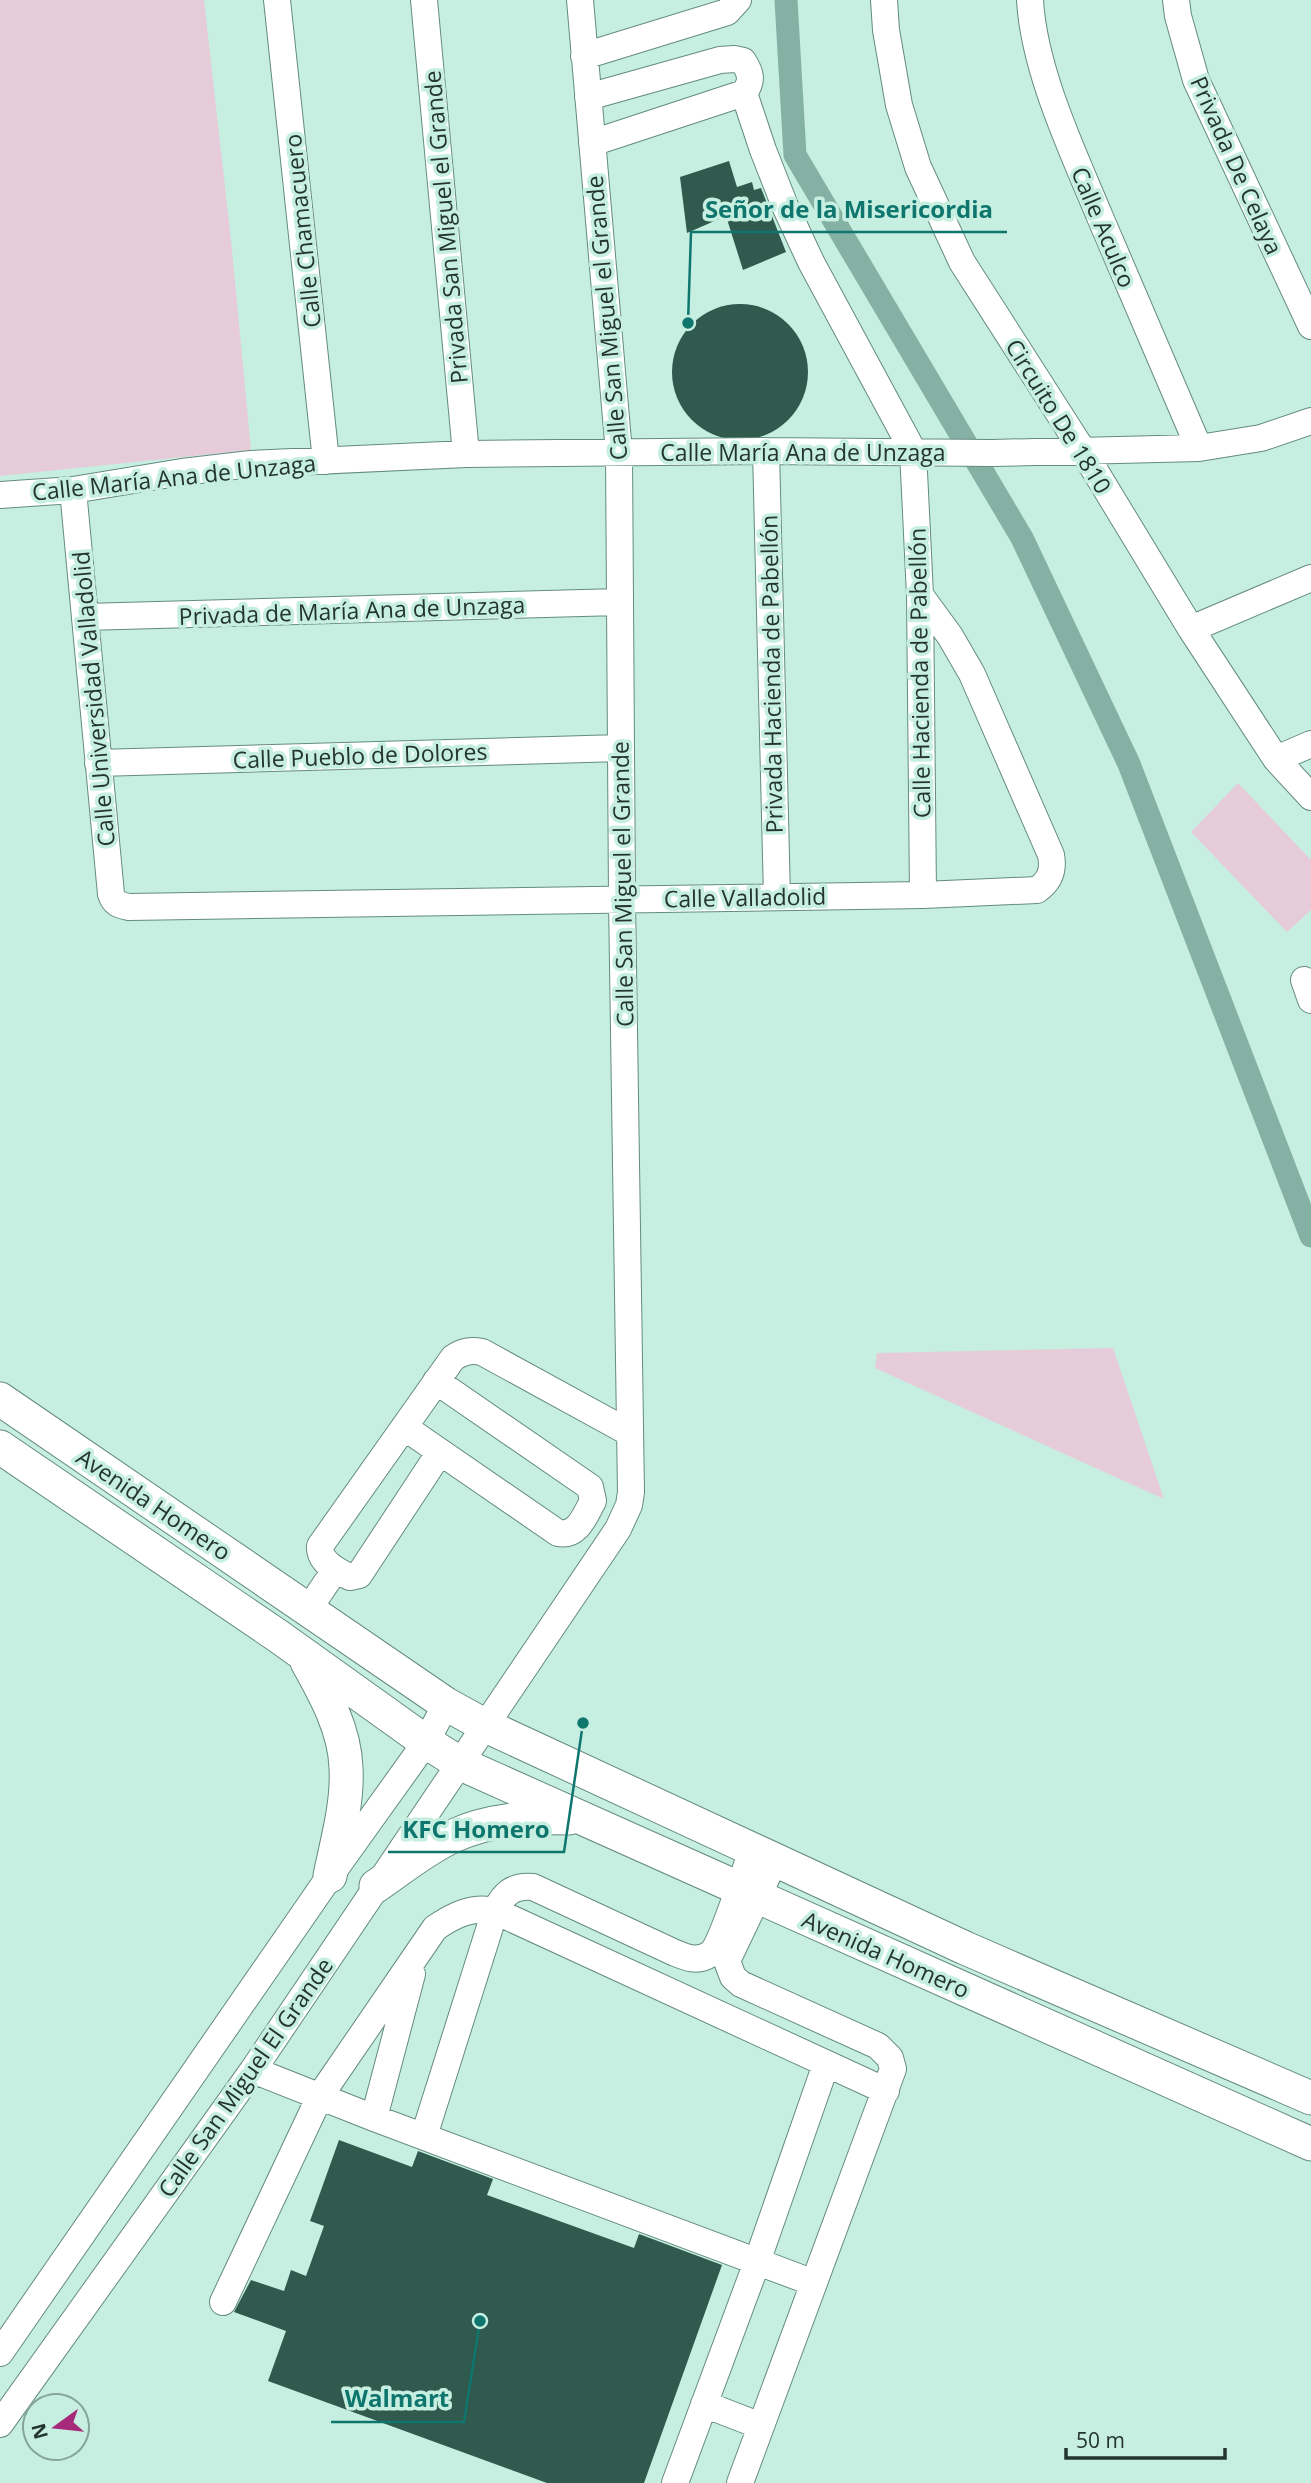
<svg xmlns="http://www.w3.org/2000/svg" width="1311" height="2483" font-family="'Open Sans',sans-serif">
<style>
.green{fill:#e6ccd9}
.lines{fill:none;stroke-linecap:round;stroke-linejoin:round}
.canal{stroke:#84b1a3;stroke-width:23}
.building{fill:#2f5a4d}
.minor-casing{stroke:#648b7f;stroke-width:28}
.major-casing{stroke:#648b7f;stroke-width:35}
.minor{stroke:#fff;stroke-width:26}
.major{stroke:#fff;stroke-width:33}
.labels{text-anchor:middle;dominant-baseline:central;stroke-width:7;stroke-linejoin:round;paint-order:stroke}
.street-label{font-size:23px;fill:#24342f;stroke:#c6efe1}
.leader{fill:none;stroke:#0f766e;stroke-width:2.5}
.callout-dot{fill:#0f766e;stroke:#c6efe1;stroke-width:2.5}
.callout-label{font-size:24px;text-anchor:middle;font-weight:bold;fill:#0f766e;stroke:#c6efe1;stroke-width:7;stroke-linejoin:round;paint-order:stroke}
</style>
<rect width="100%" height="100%" fill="#c6efe1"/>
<path class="green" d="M 0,0 L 204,0 L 231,240 L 251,450 L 0,476 Z
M 1238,783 L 1311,860 L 1311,910 L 1287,932 L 1191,832 Z
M 1113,1348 L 1164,1499 L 875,1368 L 877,1353 Z"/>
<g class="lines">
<path class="canal" d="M 786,0 L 795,155 L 1022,538 L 1129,764 L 1311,1236"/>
</g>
<path class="building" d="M 729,161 L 737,187 L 752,182 L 754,190 L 761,188 L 786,252 L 743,270 L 726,216 L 687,233 L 680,177 Z
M672 372a68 68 0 1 1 136 0a68 68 0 1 1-136 0Z
M 339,2140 L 412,2167 L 418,2151 L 493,2179 L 487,2195 L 634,2248 L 639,2234 L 722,2265 L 644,2483 L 547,2483 L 268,2381 L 286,2331 L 234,2312 L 251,2280 L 284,2291 L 291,2270 L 306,2276 L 324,2226 L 310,2221 Z"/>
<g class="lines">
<defs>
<path id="minor" d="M 277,0 L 326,461
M 424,0 L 466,454
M 884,0 L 886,30 L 899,105 L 918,167 L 962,262 L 1083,451 L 1191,629 L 1276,759 L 1311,797
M 1030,0 C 1034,71 1073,152 1100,217 C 1133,294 1166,371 1199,448
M 1176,0 L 1178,16 L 1196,80 L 1311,326
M 584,56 L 727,12 L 738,0
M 744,93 L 763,150 L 785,206 L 811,262 L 913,451 L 920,595 L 923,895
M 588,97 L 720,60 L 734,59 L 743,61 C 751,73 753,81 744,93 L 592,143
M 766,451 L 777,897
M 73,490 L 111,894 C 114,904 120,905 129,907 L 923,895 L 1037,890 C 1050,881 1054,871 1051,855 L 972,674 L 950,636 L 920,595
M 0,495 L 73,490 L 182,472 L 251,464 L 466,454 L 766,451 L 992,453 L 1199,448 L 1261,438 L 1311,421
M 85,617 L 619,602
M 1191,629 L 1311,578
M 1276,759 L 1311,744
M 98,763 L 621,748
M 1304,980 L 1311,1000
M 404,1427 L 558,1533 C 578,1537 585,1515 593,1501 L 590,1487 L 436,1381
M 440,1452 L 359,1575 L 350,1577 C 337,1571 319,1562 320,1546 L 453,1358 C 463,1351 471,1350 482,1352 L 630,1433
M 308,1610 L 335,1570
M 253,2070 L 374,2118 L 814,2283
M 374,2118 L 412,1974
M 424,2136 L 495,1911 C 504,1894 512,1885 533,1887 L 673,1952 C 685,1957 697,1963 710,1954 C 721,1946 745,1869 752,1851
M 223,2302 L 320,2096 L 435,1928 C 454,1915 472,1906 495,1911 L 886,2091
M 0,2353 L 330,1876 L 426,1742 L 446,1704
M 704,2404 L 761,2426
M 0,2424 L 253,2070 L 618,1529 L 629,1505 L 631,1492 L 622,899 L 619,453 L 580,0
M 675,2483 L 757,2262 L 826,2064
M 740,2483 L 893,2069 L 890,2058 L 878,2046 L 741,1984 L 733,1977 L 727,1961 L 774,1862"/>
<path id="major" d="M 0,1399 L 446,1704 L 484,1725 L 965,1948 L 1311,2098
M 0,1447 L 278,1636 L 426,1742 L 461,1764 L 1311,2144
M 307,1662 C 325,1694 345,1730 346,1768 C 348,1804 337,1841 330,1876
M 376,1886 C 401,1869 425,1849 453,1836 C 489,1819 530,1817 569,1818"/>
</defs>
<use href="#minor" class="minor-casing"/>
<use href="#major" class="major-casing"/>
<use href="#minor" class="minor"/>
<use href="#major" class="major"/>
</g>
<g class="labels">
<g class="street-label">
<text transform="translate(1237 165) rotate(66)">Privada De Celaya</text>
<text transform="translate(445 227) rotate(-95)">Privada San Miguel el Grande</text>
<text transform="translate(1104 227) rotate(67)">Calle Aculco</text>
<text transform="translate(302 231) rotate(-96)">Calle Chamacuero</text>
<text transform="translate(606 318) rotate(-95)">Calle San Miguel el Grande</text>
<text transform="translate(1059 416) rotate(58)">Circuito De 1810</text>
<text x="803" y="452">Calle María Ana de Unzaga</text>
<text transform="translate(174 477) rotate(-6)">Calle María Ana de Unzaga</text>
<text transform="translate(352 610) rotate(-2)">Privada de María Ana de Unzaga</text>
<text transform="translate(919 673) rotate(-91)">Calle Hacienda de Pabellón</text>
<text transform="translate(771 674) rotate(-91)">Privada Hacienda de Pabellón</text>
<text transform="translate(93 699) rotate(-95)">Calle Universidad Valladolid</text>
<text transform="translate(360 755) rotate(-2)">Calle Pueblo de Dolores</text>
<text transform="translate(622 884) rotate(-91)">Calle San Miguel el Grande</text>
<text transform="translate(745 897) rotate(-1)">Calle Valladolid</text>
<text transform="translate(154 1504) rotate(34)">Avenida Homero</text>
<text transform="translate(886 1954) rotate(24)">Avenida Homero</text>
<text transform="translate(245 2077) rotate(-55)">Calle San Miguel El Grande</text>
</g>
</g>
<path class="leader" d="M688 323L691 232H1007M583 1723L564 1852H388M480 2321L464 2422H331"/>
<g class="callout-dot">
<circle cx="688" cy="323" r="7"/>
<circle cx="583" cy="1723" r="7"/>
<circle cx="480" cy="2321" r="7"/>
</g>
<g class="callout-label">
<text x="849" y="218">Señor de la Misericordia</text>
<text x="476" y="1838">KFC Homero</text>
<text x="397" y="2407">Walmart</text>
</g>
<g transform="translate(56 2427) rotate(255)"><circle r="33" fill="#c6efe1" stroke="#85a49a" stroke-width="2"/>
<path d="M0-5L12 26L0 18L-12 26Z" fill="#a7297a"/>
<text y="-10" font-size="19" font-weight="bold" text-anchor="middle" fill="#24342f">N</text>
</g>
<path d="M1066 2448v10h159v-10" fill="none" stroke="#24342f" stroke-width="3.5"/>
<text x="1076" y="2448" font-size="21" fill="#24342f" stroke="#c6efe1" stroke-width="5" paint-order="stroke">50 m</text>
</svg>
